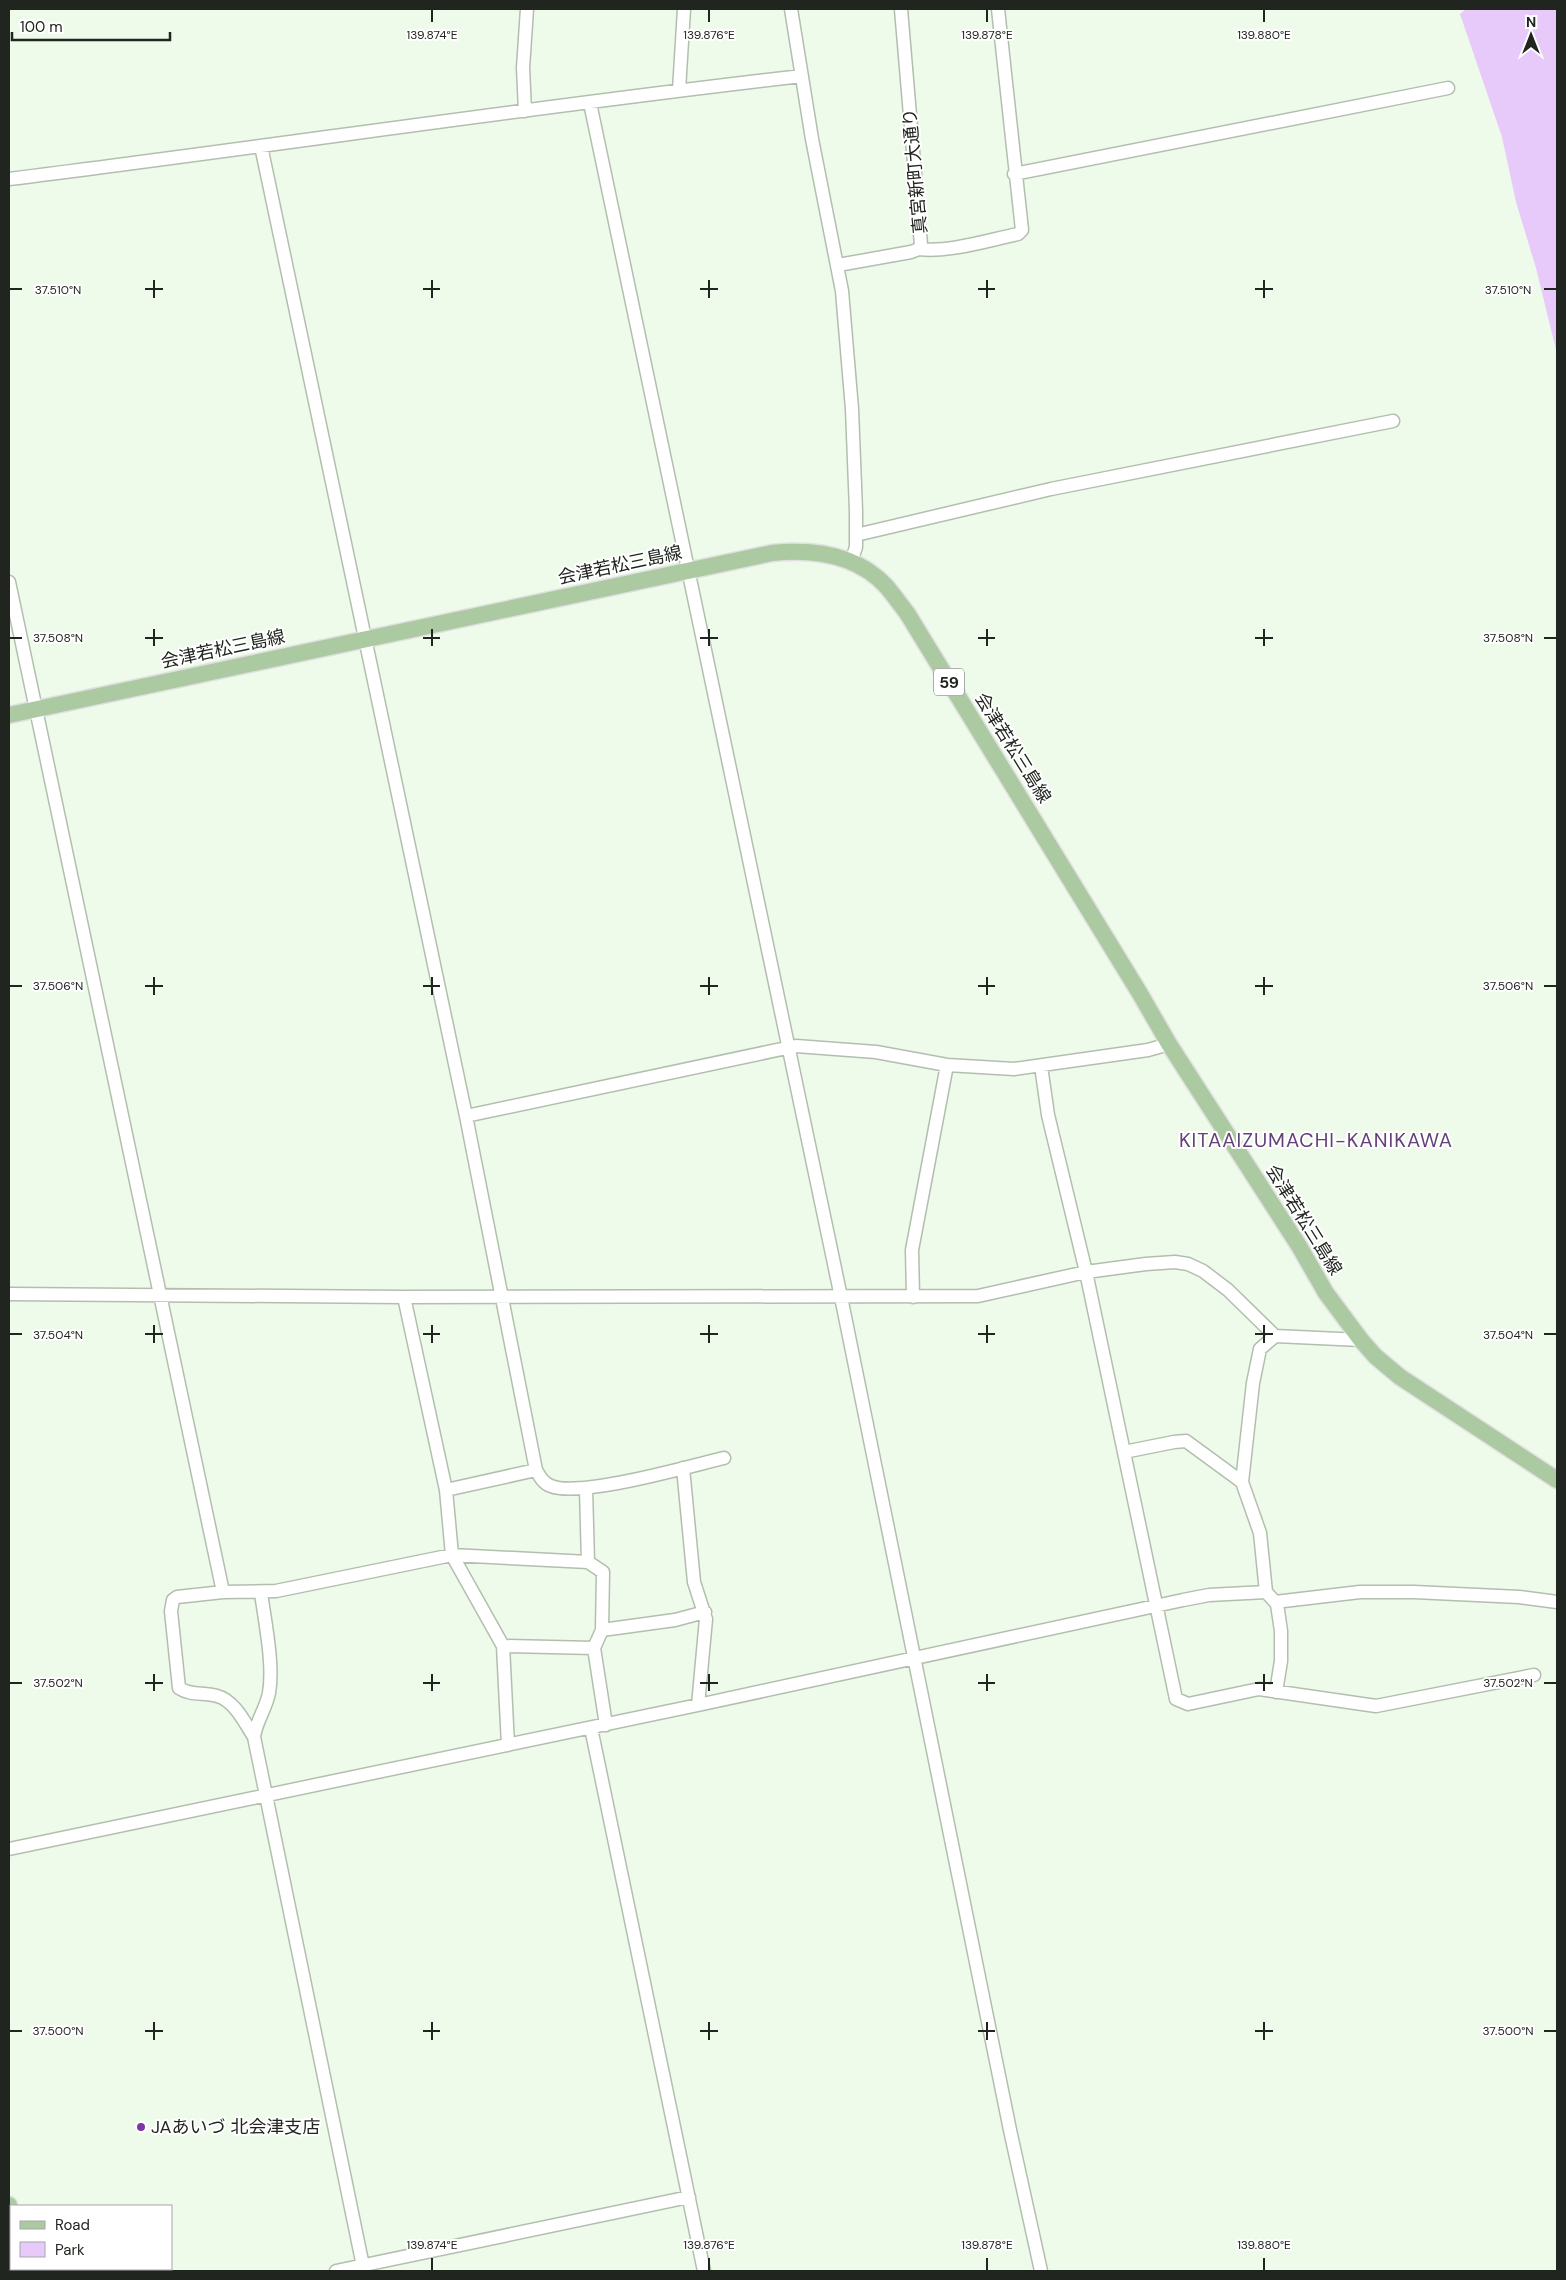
<svg xmlns="http://www.w3.org/2000/svg" width="1566" height="2280" font-family="'DM Sans','Noto Sans JP',sans-serif">
<style>
.green{fill:#e7c9fa}
.lines{fill:none;stroke-linecap:round;stroke-linejoin:round}
.minor-casing{stroke:#b3beaf;stroke-width:15}
.major-casing{stroke:#e0e0e0;stroke-width:19}
.minor{stroke:#fff;stroke-width:12}
.major{stroke:#accaa1;stroke-width:16}
.ticks{fill:none;stroke:#20251f;stroke-width:2}
.poi-dot{fill:#8035a6;stroke:#fff;stroke-width:2}
.labels{text-anchor:middle;dominant-baseline:central;stroke-width:4;stroke-linejoin:round;paint-order:stroke}
.shield{fill:#fff;stroke:#636662;stroke-width:1}
.shield-label{font-size:16px;font-weight:bold;fill:#20251f}
.street-label{font-size:18px;fill:#20251f;stroke:#fff}
.poi-label{font-size:18px;fill:#20251f;stroke:#fff;text-anchor:start}
.quarter-label{font-size:20px;letter-spacing:1px;fill:#65417a;stroke:#fff}
.ticks-label{font-size:12px;text-anchor:middle;fill:#20251f;stroke:#fff;stroke-width:4;stroke-linejoin:round;paint-order:stroke}
</style>
<rect width="100%" height="100%" fill="#eefaea"/>
<path class="green" d="M 1466,9 L 1557,9 L 1557,354 L 1536,268 L 1516,202 L 1502,137 L 1460,14 Z"/>
<g class="lines">
<defs>
<path id="minor" d="M 791,9 L 812,139 L 842,291 L 852,409 L 856,511 L 856,547 L 853,556 L 849,560
M 679,90 L 684,9
M 590,103 L 841,1297 L 1010,2130 L 1041,2271
M 525,111 L 523,68 L 527,9
M 261,146 L 466,1116 L 536,1470 C 540,1477 543,1483 551,1486 C 580,1498 690,1466 724,1458
M 1014,174 L 1448,88
M 9,179 C 273,146 537,106 802,76
M 919,249 C 948,253 989,240 1018,234 L 1022,230 L 998,9
M 838,265 L 911,252 L 919,249 L 921,245 L 901,9
M 856,535 L 1051,489 L 1393,421
M 9,582 L 223,1592
M 1041,1066 L 1048,1115 L 1086,1272 L 1176,1699 L 1188,1704 L 1259,1689 L 1376,1706 L 1534,1675
M 466,1116 L 796,1046 L 876,1052 L 947,1065 L 1014,1069 L 1148,1050 L 1169,1044
M 9,1294 L 404,1297 L 978,1296 L 1086,1272 L 1146,1264 L 1175,1262 L 1188,1264 L 1203,1271 L 1228,1290 L 1275,1336
M 404,1297 L 446,1490 L 452,1555 L 503,1646 L 508,1745
M 913,1297 L 912,1250 L 947,1065
M 1124,1452 L 1174,1442 L 1186,1441 L 1242,1482 L 1260,1533 L 1266,1592 L 1277,1604 L 1281,1631 L 1281,1661 L 1276,1692
M 683,1468 L 694,1582 L 706,1619 L 698,1705
M 1242,1482 L 1253,1383 L 1260,1349 L 1275,1336 L 1361,1340
M 586,1489 L 588,1562
M 446,1490 L 536,1470
M 261,1593 C 265,1622 274,1665 269,1693 C 266,1709 256,1721 254,1737 L 364,2271
M 1275,1602 L 1360,1592 L 1414,1592 L 1519,1597 L 1557,1602
M 602,1630 L 675,1620 L 705,1612
M 594,1648 L 606,1725
M 591,1728 L 704,2271
M 254,1737 C 245,1723 234,1700 217,1696 C 204,1692 191,1696 179,1688 L 171,1611 L 173,1600 L 177,1597 L 223,1592 L 276,1591 L 452,1555 L 588,1562 L 603,1572 L 602,1630 L 594,1648 L 503,1646
M 9,1849 L 698,1705 L 1183,1600 L 1209,1595 L 1266,1592
M 336,2271 L 689,2197"/>
<path id="major" d="M 9,715 L 772,553 C 813,549 856,554 886,586 C 893,594 900,604 907,613 L 1139,992 L 1169,1044 L 1299,1246 L 1326,1293 L 1361,1340 L 1375,1356 L 1400,1377 L 1557,1480
M 9,2205 L 11,2217
M 22,2269 L 23,2271"/>
</defs>
<use href="#minor" class="minor-casing"/>
<use href="#major" class="major-casing"/>
<use href="#minor" class="minor"/>
<use href="#major" class="major"/>
</g>
<path class="ticks" d="M 432,10 L 432,22M 709,10 L 709,22M 987,10 L 987,22M 1264,10 L 1264,22M 154,280 L 154,298M 432,280 L 432,298M 709,280 L 709,298M 987,280 L 987,298M 1264,280 L 1264,298M 10,289 L 22,289M 145,289 L 163,289M 423,289 L 440,289M 700,289 L 718,289M 978,289 L 995,289M 1255,289 L 1273,289M 1544,289 L 1556,289M 154,629 L 154,646M 432,629 L 432,646M 709,629 L 709,646M 987,629 L 987,646M 1264,629 L 1264,646M 10,638 L 22,638M 145,638 L 163,638M 423,638 L 440,638M 700,638 L 718,638M 978,638 L 995,638M 1255,638 L 1273,638M 1544,638 L 1556,638M 154,977 L 154,995M 432,977 L 432,995M 709,977 L 709,995M 987,977 L 987,995M 1264,977 L 1264,995M 10,986 L 22,986M 145,986 L 163,986M 423,986 L 440,986M 700,986 L 718,986M 978,986 L 995,986M 1255,986 L 1273,986M 1544,986 L 1556,986M 154,1325 L 154,1343M 432,1325 L 432,1343M 709,1325 L 709,1343M 987,1325 L 987,1343M 1264,1325 L 1264,1343M 10,1334 L 22,1334M 145,1334 L 163,1334M 423,1334 L 440,1334M 700,1334 L 718,1334M 978,1334 L 995,1334M 1255,1334 L 1273,1334M 1544,1334 L 1556,1334M 154,1674 L 154,1691M 432,1674 L 432,1691M 709,1674 L 709,1691M 987,1674 L 987,1691M 1264,1674 L 1264,1691M 10,1683 L 22,1683M 145,1683 L 163,1683M 423,1683 L 440,1683M 700,1683 L 718,1683M 978,1683 L 995,1683M 1255,1683 L 1273,1683M 1544,1683 L 1556,1683M 154,2022 L 154,2040M 432,2022 L 432,2040M 709,2022 L 709,2040M 987,2022 L 987,2040M 1264,2022 L 1264,2040M 10,2031 L 22,2031M 145,2031 L 163,2031M 423,2031 L 440,2031M 700,2031 L 718,2031M 978,2031 L 995,2031M 1255,2031 L 1273,2031M 1544,2031 L 1556,2031M 432,2258 L 432,2270M 709,2258 L 709,2270M 987,2258 L 987,2270M 1264,2258 L 1264,2270"/>
<circle class="poi-dot" cx="141" cy="2127" r="5"/>
<g class="labels">
<rect class="shield" x="934" y="668.5" width="30" height="27" rx="4"/>
<g class="shield-label">
<text x="949" y="682">59</text>
</g>
<g class="street-label">
<text transform="translate(915 171) rotate(-95)">真宮新町大通り</text>
<text transform="translate(620 565) rotate(-12)">会津若松三島線</text>
<text transform="translate(223 649) rotate(-12)">会津若松三島線</text>
<text transform="translate(1013 748) rotate(58)">会津若松三島線</text>
<text transform="translate(1304 1220) rotate(58)">会津若松三島線</text>
</g>
<g class="poi-label">
<text x="151" y="2127">JAあいづ 北会津支店</text>
</g>
<g class="quarter-label">
<text x="1316" y="1140">KITAAIZUMACHI-KANIKAWA</text>
</g>
</g>
<g class="ticks-label">
<text x="432" y="39">139.874°E</text>
<text x="709" y="39">139.876°E</text>
<text x="987" y="39">139.878°E</text>
<text x="1264" y="39">139.880°E</text>
<text x="58" y="294">37.510°N</text>
<text x="1508" y="294">37.510°N</text>
<text x="58" y="642">37.508°N</text>
<text x="1508" y="642">37.508°N</text>
<text x="58" y="990">37.506°N</text>
<text x="1508" y="990">37.506°N</text>
<text x="58" y="1339">37.504°N</text>
<text x="1508" y="1339">37.504°N</text>
<text x="58" y="1687">37.502°N</text>
<text x="1508" y="1687">37.502°N</text>
<text x="58" y="2035">37.500°N</text>
<text x="1508" y="2035">37.500°N</text>
<text x="432" y="2249">139.874°E</text>
<text x="709" y="2249">139.876°E</text>
<text x="987" y="2249">139.878°E</text>
<text x="1264" y="2249">139.880°E</text>
</g>
<rect width="1566" height="2280" fill="none" stroke="#20251f" stroke-width="20"/>
<rect x="10" y="2205" width="162" height="65" fill="#ffffff" stroke="#a6a8a5"/>
<rect x="20" y="2221" width="25" height="8" fill="#accaa1" stroke="#a6a8a5"/>
<text x="55" y="2230" font-size="15" fill="#20251f">Road</text>
<rect x="20" y="2242" width="25" height="15" fill="#e7c9fa" stroke="#a6a8a5"/>
<text x="55" y="2255" font-size="15" fill="#20251f">Park</text>
<g transform="translate(1531 35)" stroke="#ffffff" stroke-width="4" paint-order="stroke">
<path d="M0-4L9 19L0 12L-9 19Z" fill="#20251f"/>
<text y="-8" font-size="14" font-weight="bold" text-anchor="middle" fill="#20251f">N</text>
</g>
<path d="M12 32v8h158v-8" fill="none" stroke="#20251f" stroke-width="2.5"/>
<text x="20" y="32" font-size="15" fill="#20251f" stroke="#ffffff" stroke-width="4" paint-order="stroke">100 m</text>
</svg>
